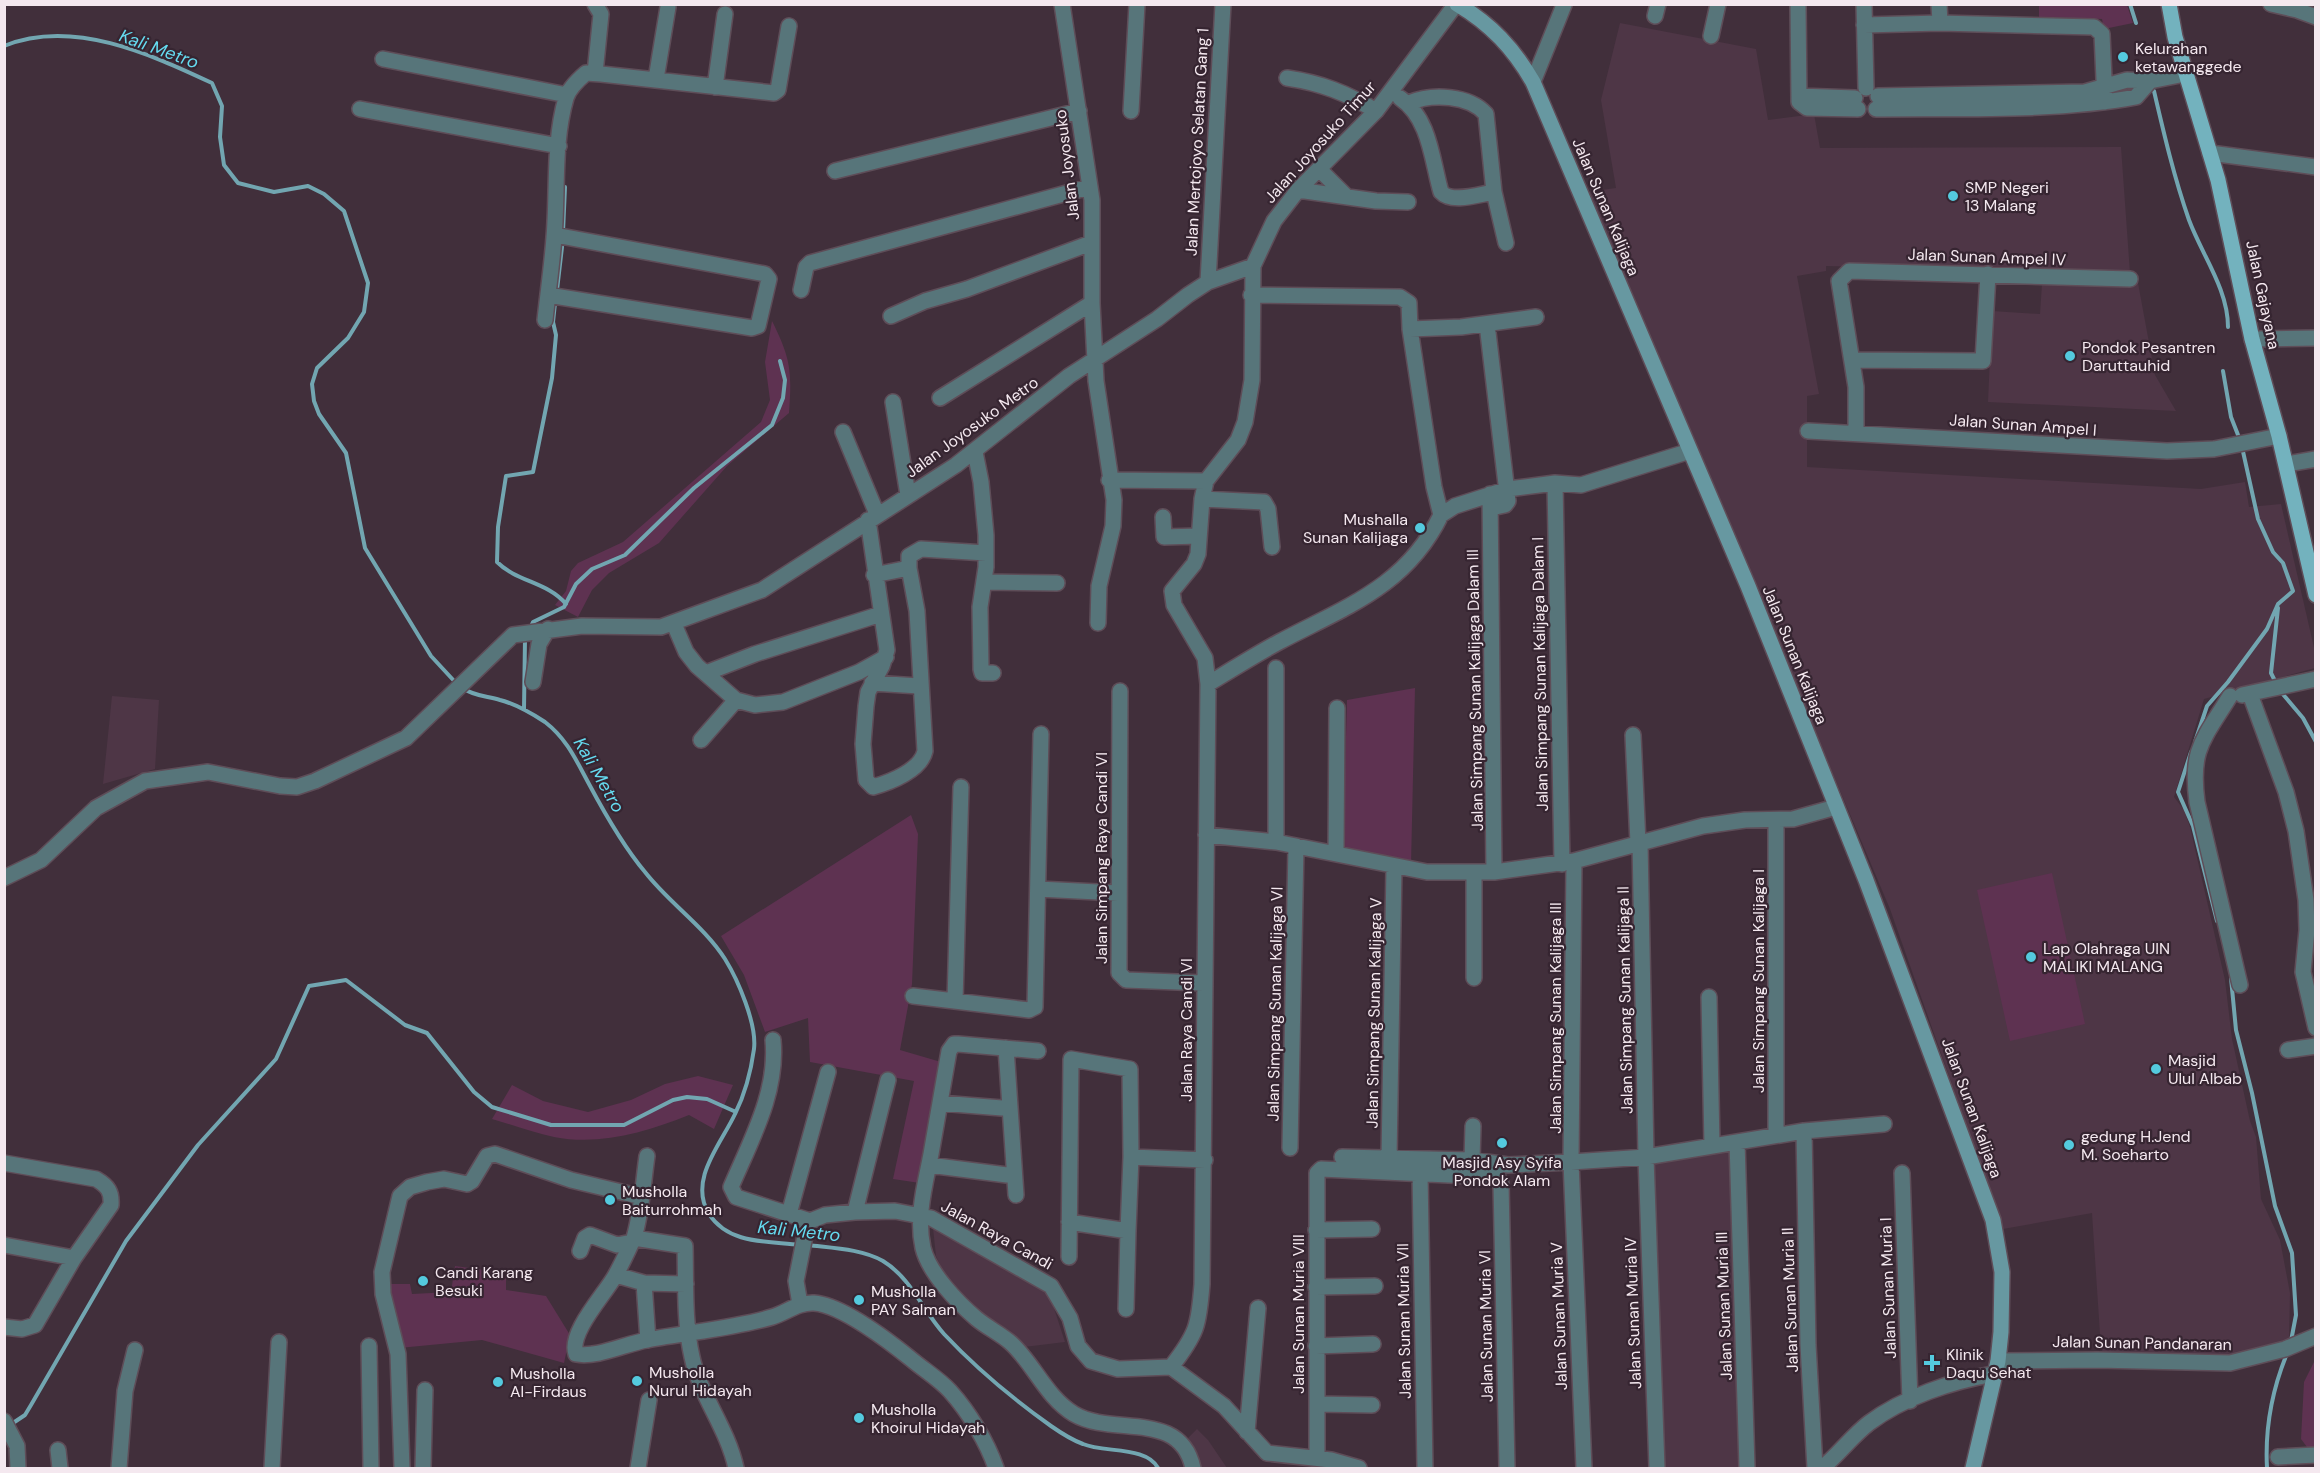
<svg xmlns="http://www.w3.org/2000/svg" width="2320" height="1473" font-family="'DM Sans',sans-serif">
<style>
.built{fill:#4e3646}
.green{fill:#5e3251}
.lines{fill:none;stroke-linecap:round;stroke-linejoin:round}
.stream{stroke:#72a6b1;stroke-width:4}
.minor-casing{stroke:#5e4d58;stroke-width:18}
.secondary-casing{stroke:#5e4d58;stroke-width:18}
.primary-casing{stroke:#5e4d58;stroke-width:18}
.minor{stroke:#57757a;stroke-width:15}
.secondary{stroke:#6798a1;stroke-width:15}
.primary{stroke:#73b2be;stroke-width:15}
.poi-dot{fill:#54cade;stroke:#362531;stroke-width:2}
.labels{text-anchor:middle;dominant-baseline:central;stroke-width:4.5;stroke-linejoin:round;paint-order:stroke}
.poi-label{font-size:16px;fill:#f4e8ef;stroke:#362531;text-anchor:start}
.street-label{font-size:16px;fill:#f4e8ef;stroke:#362531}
.water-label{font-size:18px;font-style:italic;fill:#65dbf0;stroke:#362531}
</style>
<rect width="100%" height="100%" fill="#412f3b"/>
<path class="built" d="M 1620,23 L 1756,49 L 1768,120 L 1814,114 L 1820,148 L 2121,147 L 2130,273 L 1826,266 L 1826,271 L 1797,276 L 1819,394 L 1807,396 L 1807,467 L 2201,489 L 2245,482 L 2249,507 L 2281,504 L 2315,652 L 2315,668 L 2204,699 L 2174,797 L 2184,810 L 2190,827 L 2225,980 L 2232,1039 L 2250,1121 L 2256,1137 L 2261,1199 L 2280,1240 L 2290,1293 L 2289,1340 L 2237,1357 L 2105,1354 L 2101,1349 L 2092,1213 L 2003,1229 L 1890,909 L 1587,192 L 1616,188 L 1601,100 Z
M 2080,282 L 2138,283 L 2155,375 L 2176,411 L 1988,402 L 1992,311 L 2040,314 L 2042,284 L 2079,286 Z
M 112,696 L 159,700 L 155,769 L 103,784 Z
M 1730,1146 L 1740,1468 L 1665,1468 L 1654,1160 Z
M 933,1228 L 1044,1290 L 1052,1302 L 1065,1342 L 1024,1347 L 1010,1331 L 982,1313 L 961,1295 L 944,1274 L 936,1256 Z
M 1197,1429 L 1208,1440 L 1227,1468 L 1201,1468 L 1194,1450 L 1186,1440 Z"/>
<path class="green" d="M 2039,5 L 2127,5 L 2133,23 L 2104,29 L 2102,19 L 2039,17 Z
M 772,321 C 791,359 792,371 789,413 L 727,466 L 659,543 L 609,573 L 592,590 L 578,617 L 555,605 L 566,591 L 571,571 L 578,563 L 623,542 L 761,422 L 770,400 L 765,362 Z
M 1415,688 L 1411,865 L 1343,847 L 1347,700 Z
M 911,815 L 918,834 L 912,984 L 900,1050 L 941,1062 L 920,1183 L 893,1179 L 914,1081 L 810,1062 L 808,1018 L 765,1032 L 744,975 L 721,936 Z
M 2052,873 L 2085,1024 L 2010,1041 L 1977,890 Z
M 698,1076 L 733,1085 L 714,1129 L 689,1115 C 646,1132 600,1146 554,1137 C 534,1133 513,1125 492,1119 L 512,1085 L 543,1101 L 588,1112 L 631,1100 L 665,1084 Z
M 455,1266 L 506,1273 L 506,1290 L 546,1296 L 570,1335 L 564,1363 L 482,1340 L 399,1348 L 386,1284 L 410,1284 L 412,1294 L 451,1292 Z
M 2315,1360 L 2315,1451 L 2310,1451 L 2301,1439 L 2304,1382 Z"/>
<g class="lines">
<path class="stream" d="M 2130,4 L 2136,23
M 4,46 C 72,18 150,54 212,83 L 222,106 L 220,137 L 224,165 L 238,183 L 274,192 L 308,186 L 324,194 L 344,211 L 368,283 L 364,312 L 348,338 L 317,368 L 312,384 L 314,401 L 319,414 L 346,453 L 365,548 L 431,656 L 456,683
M 2154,91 C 2164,134 2174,177 2189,220 C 2202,255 2228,289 2228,327
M 563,232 L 565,187
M 557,290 L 562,247
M 555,303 L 553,322 L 556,335 L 552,378 L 533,472 L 506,476 L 498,527 L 497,562 C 517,582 548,582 566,604
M 2223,371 L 2231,417 L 2240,440
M 530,629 L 533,622 L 564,607 L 576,584 L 592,569 L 625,555 L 694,488 L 772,425 L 783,398 L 785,380 L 780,361
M 2276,683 L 2271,673 L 2278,608
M 462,688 C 474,696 486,696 500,700 C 516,704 531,713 545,722 C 567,739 576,760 589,784 C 605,814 623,846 645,872 C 669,903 704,926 725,959 C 738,980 757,1024 754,1049 C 751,1071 745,1094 735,1114 C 721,1144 688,1180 709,1214 C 729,1245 769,1241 800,1245
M 2281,692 L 2303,718 L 2316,742
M 524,709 L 525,639
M 2195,742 L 2207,706 L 2228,682 L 2267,629 L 2278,604 L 2293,591 L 2283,563 L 2273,552 L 2258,519 L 2242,447
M 2191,752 L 2178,792 L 2193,826 L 2217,921
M 2231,978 L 2236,1030 L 2252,1093 L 2275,1206 L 2292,1253 L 2296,1315 L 2291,1341
M 808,1245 C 832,1248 862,1249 883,1261 C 911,1278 923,1311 944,1334 C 976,1368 1013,1399 1051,1426 C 1061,1433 1072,1440 1083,1444 C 1104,1453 1147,1446 1158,1468
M 10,1425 L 25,1415 L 31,1405 L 126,1241 L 198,1145 L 276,1059 L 309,986 L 346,980 L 405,1025 L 427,1033 L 474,1092 L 492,1107 L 551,1125 L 624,1125 L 673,1100 L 687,1097 L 707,1099 L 736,1112
M 2267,1468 C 2265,1431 2272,1391 2286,1356"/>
<defs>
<path id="minor" d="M 1062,4 L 1092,200 L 1092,303 L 1096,381 L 1114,500 L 1113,526 L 1099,586 L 1098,623
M 1798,4 L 1799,102 L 1807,108 L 1858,109
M 1864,4 L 1866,88
M 1939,4 L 1940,23
M 2271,4 L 2297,10 L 2316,17
M 1655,16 L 1658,4
M 1864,25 L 1940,23 L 2094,27 L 2102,34 L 2105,102
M 1711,36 L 1718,4
M 383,59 L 567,95
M 595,73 L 601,14 L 595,4
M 1287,78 C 1321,83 1347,93 1376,111
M 656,79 L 668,7
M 1533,82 L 1564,5
M 715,87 L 725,14
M 1799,96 L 1855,98
M 1878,96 L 2085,92 L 2127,80 L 2150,81 L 2185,74
M 1400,98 C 1430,118 1432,161 1441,192 C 1452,204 1480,194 1494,192
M 1409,103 C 1432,93 1469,95 1486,114 L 1494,192 L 1506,243
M 360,109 L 559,146
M 1876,109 C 1958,108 2056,112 2136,97 L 2150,81
M 1131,111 L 1137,4
M 2210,153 L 2316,167
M 1320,170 L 1346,196
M 835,171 L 1079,111
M 1298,190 L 1376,201 L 1408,202
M 1208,282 L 1223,4
M 801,290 L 806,267 L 810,263 L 1089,187
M 548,295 L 752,328 L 758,326 L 769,279 L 765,274 L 555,235
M 1251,295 L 1400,297 L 1409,303 L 1410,329
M 891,316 L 925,301 L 967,289 L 1091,243
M 545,320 C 548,292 552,265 554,237 C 558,191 553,143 566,98 C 569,88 579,79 586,73 L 601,74 L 774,93 L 778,90 L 789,26
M 1487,324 L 1508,501 L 1505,505 L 1491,508
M 2252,339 L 2316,338
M 1852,360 L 1983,361 L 1988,274
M 940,398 L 1092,303
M 893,402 L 908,495
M 1808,431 L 2167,451 L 2214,449 L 2279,436
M 843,432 L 877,514
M 1856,433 L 1856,387 L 1839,281 L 1849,271 L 2130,279
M 975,452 L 981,482 L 986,535 L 986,567 L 980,607 L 981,669 L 982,673 L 993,673
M 2286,464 L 2316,459
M 1109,480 L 1206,481
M 1555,483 L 1562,864
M 1490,494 L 1494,872
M 1202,499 L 1264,502 L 1268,509 L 1272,547
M 1441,515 L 1434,487 L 1410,329 L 1461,327 L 1536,317
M 1441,515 L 1455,506 L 1508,489 L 1555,483 L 1581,485 L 1690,451
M 1163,517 L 1164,537 L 1199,536
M 868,520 L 887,650 L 882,666 L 868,692 L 866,706 L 863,744 L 866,780 L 873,787 C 891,782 921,770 925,751 L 917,611 L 909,568 L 874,575
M 909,568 L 909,556 L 921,549 L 986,553
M 985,582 L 1057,583
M 674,624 L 686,652 L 697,666 L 736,700 L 755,705 L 783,702 L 859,672 L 886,657
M 706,673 L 755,654 L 881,614
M 533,682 L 539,644 L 548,629
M 872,683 L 919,686
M 1208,684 C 1231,670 1255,655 1279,642 C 1345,607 1406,587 1441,515
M 1120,691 L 1119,973 L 1126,980 L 1203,983
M 2250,694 L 2286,792 L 2296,831 L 2306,900 L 2307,930 L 2303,972 L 2316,1028
M 2242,695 L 2316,679
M 2230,696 C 2203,740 2190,749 2197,802 L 2240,985
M 1633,735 L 1638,843
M 701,740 L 736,700
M 1206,835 L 1276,842 L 1427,872 L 1494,872 L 1574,861 L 1703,826 L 1745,820 L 1793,819 L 1836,807
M 1276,842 L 1276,668
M 1640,842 L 1646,1157 L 1657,1468
M 1336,853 L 1337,708
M 1574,861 L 1571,1162 L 1584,1468
M 1474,872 L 1474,978
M 4,878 L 41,860 L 96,808 L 145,781 L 208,772 L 280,786 L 297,787 L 315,781 L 406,738 L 513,635 L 582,626 L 661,627 L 762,590 L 956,465 L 1069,376 L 1157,319 L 1188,295 L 1208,282 L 1253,266
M 1038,889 L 1118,893
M 913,996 L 1029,1010 L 1035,1007 L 1041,734
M 1709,997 L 1712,1145
M 955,1001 L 961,787
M 773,1040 C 778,1092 751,1140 731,1187 L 736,1197 L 810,1221
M 1006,1048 L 1016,1195
M 2288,1050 L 2316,1046
M 1038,1051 L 958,1044 L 954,1044 L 949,1051 C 943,1085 937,1119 931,1154 C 925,1185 916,1216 923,1248 C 929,1273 958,1303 977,1319 C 988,1328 1001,1334 1011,1343 C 1034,1364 1046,1397 1074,1414 C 1113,1437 1180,1409 1193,1468
M 940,1103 L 1002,1108
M 1804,1131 L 1808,1345 L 1815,1468
M 1776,1135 L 1776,821
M 1737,1142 L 1747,1468
M 1290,1148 L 1296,846
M 1342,1157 L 1472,1160 L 1508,1165 L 1571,1162 L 1646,1157 L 1804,1131 L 1884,1124
M 1389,1158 L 1394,867
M 1472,1160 L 1473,1126
M 4,1163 L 96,1179 C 108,1186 112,1192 111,1205 L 74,1258 L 35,1325 L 22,1329 L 4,1327
M 929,1165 L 1007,1175
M 1420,1173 L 1425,1468
M 1902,1173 L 1910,1401
M 855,1212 L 888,1080
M 789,1214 L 828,1072
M 1069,1222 L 1128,1231 L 1131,1157
M 1316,1230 L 1372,1229
M 634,1238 C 642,1210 643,1184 647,1156
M 4,1245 L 74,1258
M 580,1251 L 585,1238 L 590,1235 L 617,1245 L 632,1242
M 1069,1257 L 1071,1059 L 1130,1069 L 1131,1157 L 1205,1160
M 616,1275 L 644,1283 L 686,1284
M 644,1283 L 648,1340
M 1316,1287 L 1375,1286
M 800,1304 L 796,1281 L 807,1226 L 810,1221 L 825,1215 L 855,1212 L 895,1211 L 931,1218 L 1051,1286 L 1070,1318 L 1078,1346 L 1091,1361 L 1118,1369 L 1171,1367
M 1126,1309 L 1128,1231
M 369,1346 L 371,1468
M 1316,1346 L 1373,1344
M 1998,1361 L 2097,1360 L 2230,1363 L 2285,1349 L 2316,1336
M 1171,1367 C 1197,1334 1199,1325 1202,1284 L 1208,684 L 1205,658 L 1174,605 L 1172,591 L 1194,564 L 1198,554 L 1202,499 L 1206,481 L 1238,440 L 1245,422 L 1252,380 L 1253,266 L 1274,221 L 1298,190 L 1376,111 L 1456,4
M 1171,1367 L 1224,1406 L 1267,1453 L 1331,1460 L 1359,1468
M 1317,1404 L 1372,1405
M 4,1421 L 17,1446 L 18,1468
M 1247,1432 L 1258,1308
M 58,1450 L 60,1468
M 2278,1457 L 2316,1455
M 1317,1458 L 1317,1173 L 1321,1169 L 1491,1177 L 1498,1178 L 1501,1183 L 1507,1468
M 119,1468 L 125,1391 L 135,1350
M 272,1468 L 279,1342
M 402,1468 L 398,1354 L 383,1294 L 382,1272 L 400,1196 L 410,1187 L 427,1182 L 444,1179 L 467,1184 L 472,1181 L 487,1156 L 495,1154 L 571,1180 L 642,1197
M 423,1468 L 425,1390
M 638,1468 L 649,1400
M 736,1468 C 727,1427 700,1396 692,1357 C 684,1322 686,1282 685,1246 L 634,1238 C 628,1250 622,1264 615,1276 C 605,1294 568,1333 576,1354 C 597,1358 625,1344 647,1340 C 688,1332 731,1329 772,1317 C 786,1313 798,1302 814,1303 C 842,1305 890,1342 911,1359 C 924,1370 939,1379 950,1391 C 969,1412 987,1442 996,1468
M 1822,1468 C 1839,1454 1852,1436 1869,1423 C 1904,1397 1952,1381 1994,1374"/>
<path id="secondary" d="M 1457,4 C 1491,24 1514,49 1533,82 L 1748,586 L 1866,880 L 1993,1220 L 2002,1272 L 2001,1332 L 1998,1361 L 1973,1468"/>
<path id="primary" d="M 2169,4 L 2175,37 L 2218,180 L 2252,339 L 2279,436 L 2316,595"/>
</defs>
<use href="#minor" class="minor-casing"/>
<use href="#secondary" class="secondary-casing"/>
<use href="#primary" class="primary-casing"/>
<use href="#minor" class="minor"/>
<use href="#secondary" class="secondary"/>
<use href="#primary" class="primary"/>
</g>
<g class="poi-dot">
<circle cx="2123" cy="57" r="6"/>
<circle cx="1953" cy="196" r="6"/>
<circle cx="2070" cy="356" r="6"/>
<circle cx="1420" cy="528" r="6"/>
<circle cx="2031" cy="957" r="6"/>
<circle cx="2156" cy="1069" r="6"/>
<circle cx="1502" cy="1143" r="6"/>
<circle cx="2069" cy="1145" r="6"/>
<circle cx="610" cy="1200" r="6"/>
<circle cx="423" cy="1281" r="6"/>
<circle cx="859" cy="1300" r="6"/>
<path d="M1929 1354h6v6h6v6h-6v6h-6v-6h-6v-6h6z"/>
<circle cx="637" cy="1381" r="6"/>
<circle cx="498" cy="1382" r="6"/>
<circle cx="859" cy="1418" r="6"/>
</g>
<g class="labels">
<g class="poi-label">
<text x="2135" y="48">Kelurahan<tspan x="2135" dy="18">ketawanggede</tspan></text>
<text x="1965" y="187">SMP Negeri<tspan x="1965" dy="18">13 Malang</tspan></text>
<text x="2082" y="347">Pondok Pesantren<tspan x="2082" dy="18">Daruttauhid</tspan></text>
<text x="1408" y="519" text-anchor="end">Mushalla<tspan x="1408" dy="18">Sunan Kalijaga</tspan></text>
<text x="2043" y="948">Lap Olahraga UIN<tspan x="2043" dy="18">MALIKI MALANG</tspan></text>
<text x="2168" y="1060">Masjid<tspan x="2168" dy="18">Ulul Albab</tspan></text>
<text x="2081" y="1136">gedung H.Jend<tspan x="2081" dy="18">M. Soeharto</tspan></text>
<text x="1502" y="1162" text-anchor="middle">Masjid Asy Syifa<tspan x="1502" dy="18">Pondok Alam</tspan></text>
<text x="622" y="1191">Musholla<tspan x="622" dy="18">Baiturrohmah</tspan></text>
<text x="435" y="1272">Candi Karang<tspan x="435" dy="18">Besuki</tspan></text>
<text x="871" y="1291">Musholla<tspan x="871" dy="18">PAY Salman</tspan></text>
<text x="1946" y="1354">Klinik<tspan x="1946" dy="18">Daqu Sehat</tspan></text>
<text x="649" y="1372">Musholla<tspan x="649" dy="18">Nurul Hidayah</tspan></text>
<text x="510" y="1373">Musholla<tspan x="510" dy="18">Al-Firdaus</tspan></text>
<text x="871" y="1409">Musholla<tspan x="871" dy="18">Khoirul Hidayah</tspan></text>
</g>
<g class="street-label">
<text transform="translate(1197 142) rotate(-87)">Jalan Mertojoyo Selatan Gang 1</text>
<text transform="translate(1320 142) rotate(-48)">Jalan Joyosuko Timur</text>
<text transform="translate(1067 165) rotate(-97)">Jalan Joyosuko</text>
<text transform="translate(1606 207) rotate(67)">Jalan Sunan Kalijaga</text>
<text transform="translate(1987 257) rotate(2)">Jalan Sunan Ampel IV</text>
<text transform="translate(2263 295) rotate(78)">Jalan Gajayana</text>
<text transform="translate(2023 425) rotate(4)">Jalan Sunan Ampel I</text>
<text transform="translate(972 427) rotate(-36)">Jalan Joyosuko Metro</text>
<text transform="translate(1795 655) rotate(68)">Jalan Sunan Kalijaga</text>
<text transform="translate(1540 674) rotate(-91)">Jalan Simpang Sunan Kalijaga Dalam I</text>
<text transform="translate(1475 690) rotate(-91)">Jalan Simpang Sunan Kalijaga Dalam III</text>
<text transform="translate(1101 858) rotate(-90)">Jalan Simpang Raya Candi VI</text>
<text transform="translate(1758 981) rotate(-90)">Jalan Simpang Sunan Kalijaga I</text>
<text transform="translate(1625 1000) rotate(-91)">Jalan Simpang Sunan Kalijaga II</text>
<text transform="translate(1275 1004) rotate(-89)">Jalan Simpang Sunan Kalijaga VI</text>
<text transform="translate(1374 1013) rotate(-89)">Jalan Simpang Sunan Kalijaga V</text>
<text transform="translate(1555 1018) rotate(-90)">Jalan Simpang Sunan Kalijaga III</text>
<text transform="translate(1186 1030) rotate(-90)">Jalan Raya Candi VI</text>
<text transform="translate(1972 1108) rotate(70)">Jalan Sunan Kalijaga</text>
<text transform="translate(997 1235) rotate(29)">Jalan Raya Candi</text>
<text transform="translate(1888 1288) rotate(-92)">Jalan Sunan Muria I</text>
<text transform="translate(1790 1300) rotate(-92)">Jalan Sunan Muria II</text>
<text transform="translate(1724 1306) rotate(-92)">Jalan Sunan Muria III</text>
<text transform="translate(1633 1313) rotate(-92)">Jalan Sunan Muria IV</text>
<text transform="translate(1298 1314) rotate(-90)">Jalan Sunan Muria VIII</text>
<text transform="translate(1559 1316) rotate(-92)">Jalan Sunan Muria V</text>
<text transform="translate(1404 1321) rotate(-91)">Jalan Sunan Muria VII</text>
<text transform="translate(1486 1326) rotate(-91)">Jalan Sunan Muria VI</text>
<text transform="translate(2142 1343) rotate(1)">Jalan Sunan Pandanaran</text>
</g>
<g class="water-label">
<text transform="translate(159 49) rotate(20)">Kali Metro</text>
<text transform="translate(599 775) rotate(60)">Kali Metro</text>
<text transform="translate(799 1231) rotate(6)">Kali Metro</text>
</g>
</g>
<rect width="2320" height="1473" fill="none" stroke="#f4e8ef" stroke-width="12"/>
</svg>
